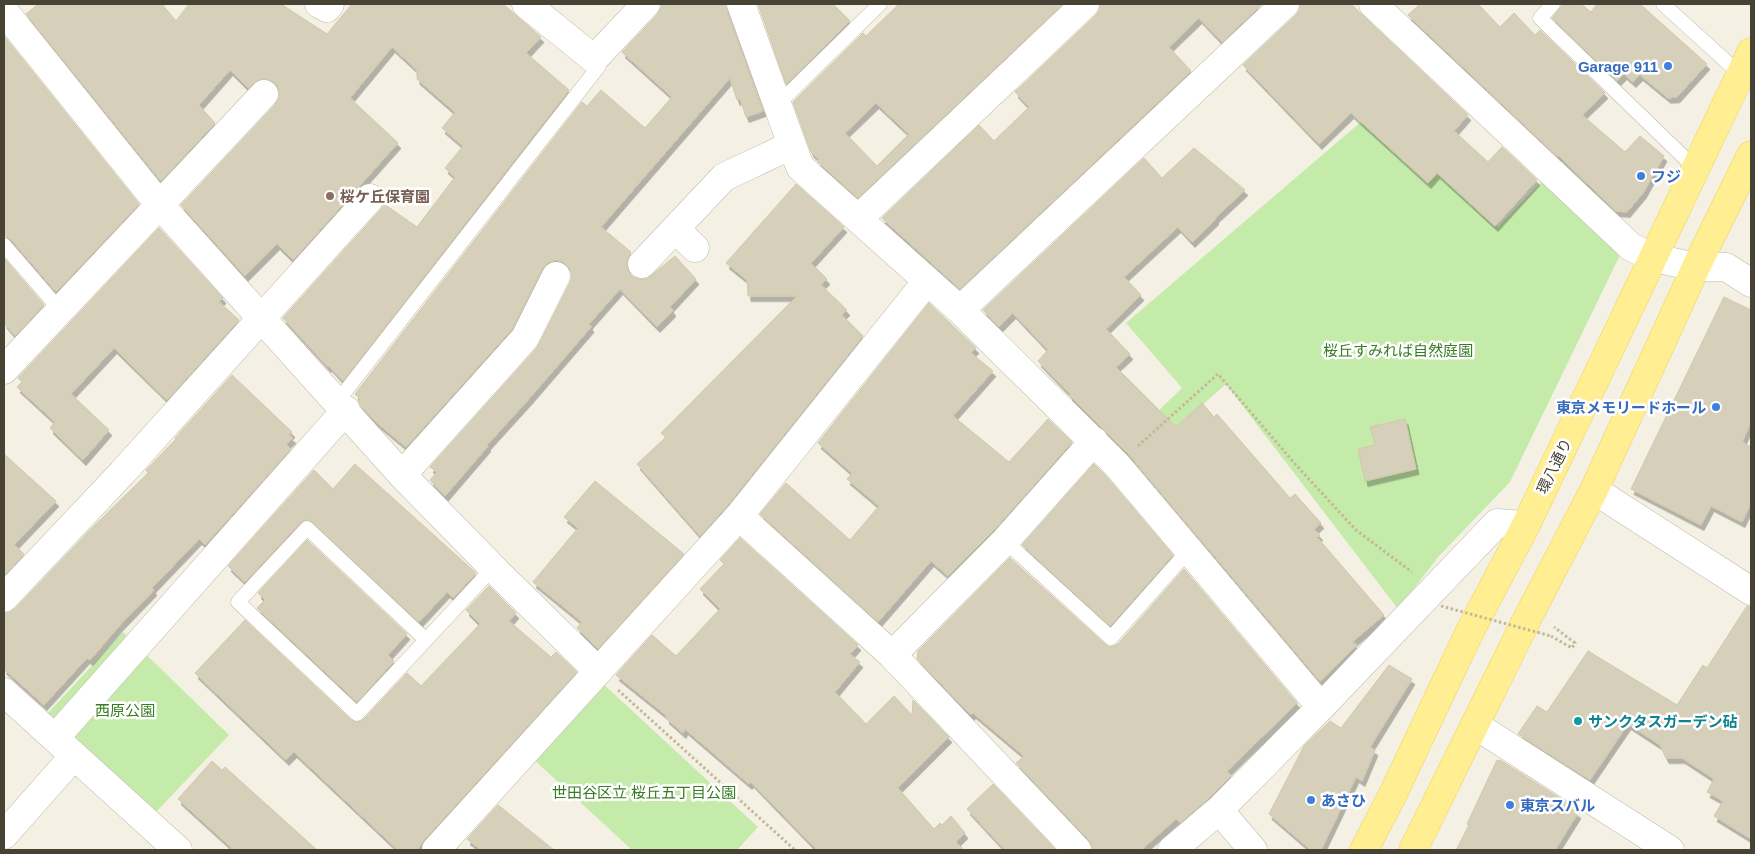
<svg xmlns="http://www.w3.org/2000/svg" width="1755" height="854" font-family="Helvetica,'Noto Sans JP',sans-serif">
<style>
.green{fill:#c5ebaa}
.building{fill:#d6cfb9;stroke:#d1c8ac;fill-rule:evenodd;filter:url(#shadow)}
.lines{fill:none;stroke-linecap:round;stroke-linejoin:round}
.lane-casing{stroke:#c0baa6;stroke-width:15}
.street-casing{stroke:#c0baa6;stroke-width:29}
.primary-casing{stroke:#edd459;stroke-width:29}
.path{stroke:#c3b996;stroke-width:3;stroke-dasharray:2.5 2.5;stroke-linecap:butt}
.lane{stroke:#fff;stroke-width:14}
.street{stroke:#fff;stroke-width:28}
.primary{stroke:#ffef92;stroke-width:28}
.path-bridge{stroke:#c3b996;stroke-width:3;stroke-dasharray:2.5 2.5;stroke-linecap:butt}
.shop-dot{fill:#3f7fe0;stroke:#fff;stroke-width:2}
.education-dot{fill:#8d6e63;stroke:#fff;stroke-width:2}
.culture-dot{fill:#0f9aa8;stroke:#fff;stroke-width:2}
.labels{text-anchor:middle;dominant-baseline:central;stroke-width:5;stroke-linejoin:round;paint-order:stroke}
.shop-label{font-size:15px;font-weight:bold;fill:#366cbe;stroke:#fff;text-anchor:start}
.education-label{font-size:15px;font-weight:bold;fill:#785e54;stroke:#fff;text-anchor:start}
.park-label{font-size:15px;fill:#387c23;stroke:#fff}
.street-label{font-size:15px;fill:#464234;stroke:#fff}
.culture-label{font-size:15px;font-weight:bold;fill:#0d838f;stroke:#fff;text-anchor:start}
</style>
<defs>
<filter id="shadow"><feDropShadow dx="3" dy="5.5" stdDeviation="0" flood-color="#0004"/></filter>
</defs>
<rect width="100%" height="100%" fill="#f4f1e4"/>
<path class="green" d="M 1376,109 L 1498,227 L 1543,180 L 1620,255 L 1510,482 L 1439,556 L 1398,609 L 1226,384 L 1132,467 L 1118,450 L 1182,388 L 1126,323 Z
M 123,632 L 229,735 L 156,812 L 48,713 Z
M 600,681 L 758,827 L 737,850 L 632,850 L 530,756 Z"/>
<path class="building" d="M 38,4 L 162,4 L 176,21 L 189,4 L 281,4 L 327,34 L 352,4 L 503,4 L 541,37 L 526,53 L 569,90 L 343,381 L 329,366 L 328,367 L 283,318 L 382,208 L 384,204 L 417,227 L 455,177 L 445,168 L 463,146 L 442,128 L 455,112 L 417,79 L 417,70 L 392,47 L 350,98 L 398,143 L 293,260 L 277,244 L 245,276 L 181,205 L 275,105 L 279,97 L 279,89 L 275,83 L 268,79 L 260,79 L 248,88 L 230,70 L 199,105 L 215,123 L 161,181 L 26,14 Z
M 661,4 L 726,4 L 726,9 L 763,111 L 746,117 L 740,99 L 737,100 L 730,78 L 601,227 L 631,252 L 627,261 L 627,269 L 632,276 L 639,279 L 647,279 L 675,256 L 696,279 L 670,307 L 673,311 L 657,327 L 620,289 L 589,324 L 591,327 L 528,400 L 487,445 L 488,446 L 445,496 L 430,480 L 437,472 L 430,467 L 537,348 L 570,283 L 572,275 L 569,267 L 563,262 L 556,260 L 547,263 L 542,269 L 512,329 L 406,447 L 376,422 L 361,406 L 358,401 L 360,399 L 355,394 L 582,102 L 587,106 L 601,90 L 645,128 L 672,97 L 622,52 L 657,15 L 661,8 Z
M 758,4 L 833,4 L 850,21 L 786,84 Z
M 899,4 L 1063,4 L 858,198 L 817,161 L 819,159 L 811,152 L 793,102 L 863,33 L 866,36 ZM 876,103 L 909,134 L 877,166 L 845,133 Z
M 1100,4 L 1262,4 L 1222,42 L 1199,18 L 1169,47 L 1191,71 L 960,289 L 882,218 L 979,125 L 994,141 L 1029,107 L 1015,92 L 1096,15 L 1100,9 Z
M 1300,4 L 1351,4 L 1468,115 L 1454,131 L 1488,162 L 1502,147 L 1537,180 L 1495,226 L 1437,173 L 1428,183 L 1351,113 L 1319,144 L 1243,65 L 1296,15 L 1300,9 Z
M 1420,4 L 1478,4 L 1500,27 L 1514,13 L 1535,35 L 1540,30 L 1605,93 L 1582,115 L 1625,152 L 1640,136 L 1664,156 L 1643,193 L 1627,212 L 1616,211 L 1559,156 L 1558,157 L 1408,15 Z
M 1563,4 L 1581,4 L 1591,12 L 1597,4 L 1640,4 L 1707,64 L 1677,97 L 1668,98 L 1640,75 L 1633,82 L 1624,74 L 1617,81 L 1552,18 Z
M 4,36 L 139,204 L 56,292 L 11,239 L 4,236 Z
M 1194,148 L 1245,190 L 1215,218 L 1216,219 L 1192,242 L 1178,227 L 1124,277 L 1141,295 L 1106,329 L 1130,354 L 1116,367 L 1176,427 L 1202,403 L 1214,417 L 1217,414 L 1290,498 L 1295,494 L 1321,523 L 1314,529 L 1320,535 L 1317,537 L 1384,615 L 1352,642 L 1357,645 L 1320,681 L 1129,455 L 1069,395 L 1070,394 L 1038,361 L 1048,350 L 1013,313 L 999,327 L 983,310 L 1144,158 L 1162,178 Z
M 796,184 L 844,227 L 811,263 L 827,279 L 821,285 L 847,310 L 842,315 L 863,336 L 727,506 L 700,536 L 637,464 L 666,437 L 661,433 L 797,296 L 748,296 L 747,280 L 726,263 Z
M 159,228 L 223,298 L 219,302 L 239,320 L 167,400 L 114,348 L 71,394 L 109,430 L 83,460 L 50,428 L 55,422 L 17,387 L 22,382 L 18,378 Z
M 4,258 L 44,305 L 15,336 L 4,323 Z
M 1724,297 L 1751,310 L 1751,422 L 1742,442 L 1751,447 L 1751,503 L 1742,522 L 1711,506 L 1701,525 L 1631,489 Z
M 929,303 L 976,348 L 971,353 L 993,371 L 953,416 L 1009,462 L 1048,419 L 1072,442 L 994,530 L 948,576 L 931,561 L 878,622 L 760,514 L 786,483 L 850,540 L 879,506 L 847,479 L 852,473 L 818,443 Z
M 232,375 L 292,432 L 289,435 L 293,438 L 286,444 L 291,449 L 205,545 L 199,539 L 152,588 L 154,590 L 121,624 L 90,660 L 87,658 L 44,705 L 4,669 L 4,613 L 9,613 L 15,609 L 92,528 L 148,473 L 146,470 L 176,439 L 175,438 Z
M 1405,419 L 1416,469 L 1365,481 L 1358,449 L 1375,445 L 1370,427 Z
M 4,454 L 56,501 L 14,545 L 24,554 L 4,576 Z
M 355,464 L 476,573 L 453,598 L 447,592 L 419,622 L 309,520 L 305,520 L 301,522 L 245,582 L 228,566 L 314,470 L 333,489 Z
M 1094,464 L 1106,476 L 1173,555 L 1110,626 L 1022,545 Z
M 595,481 L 684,554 L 598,649 L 577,628 L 582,622 L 533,582 L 578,528 L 564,517 Z
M 740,538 L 858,645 L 850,654 L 860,662 L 835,692 L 866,724 L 894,696 L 912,715 L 913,700 L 949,737 L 898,788 L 934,829 L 940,823 L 942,825 L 951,816 L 965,833 L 956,842 L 964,850 L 817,850 L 751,782 L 749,784 L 685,729 L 683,733 L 666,718 L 667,716 L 616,675 L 652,635 L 676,656 L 720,609 L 700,589 L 724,564 L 720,560 Z
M 307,540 L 407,634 L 388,655 L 394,661 L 357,702 L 257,608 L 265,600 L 258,593 Z
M 1010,558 L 1105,644 L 1110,647 L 1118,644 L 1184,569 L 1297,703 L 1227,771 L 1231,776 L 1208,799 L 1180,823 L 1176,819 L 1141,850 L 1092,850 L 1092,846 L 1088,839 L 1016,763 L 1024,756 L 973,713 L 971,715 L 917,659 L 918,651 Z
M 489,586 L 516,613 L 509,621 L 551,657 L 556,652 L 577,672 L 424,840 L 417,850 L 398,850 L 294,752 L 286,760 L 195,673 L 245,620 L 351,720 L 359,722 L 363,720 L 407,673 L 421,686 L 480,624 L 466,610 Z
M 1747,606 L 1751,606 L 1751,839 L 1714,816 L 1723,801 L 1707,792 L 1714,779 L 1682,758 L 1666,758 L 1660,745 L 1628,724 L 1590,780 L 1518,734 L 1537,706 L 1547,712 L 1588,651 L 1677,705 L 1703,665 L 1707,668 Z
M 1389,665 L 1412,679 L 1370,747 L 1375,750 L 1362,781 L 1356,777 L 1321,850 L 1311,850 L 1269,814 L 1304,746 L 1330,721 L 1341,728 Z
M 1497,760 L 1499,761 L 1500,760 L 1572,806 L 1570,808 L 1578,813 L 1555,850 L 1456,850 L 1469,825 L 1467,824 Z
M 212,761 L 222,770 L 225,767 L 317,850 L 234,850 L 178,799 Z
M 993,784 L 1056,850 L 1005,850 L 967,809 Z
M 498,805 L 554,850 L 481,850 L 467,839 Z"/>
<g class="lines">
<defs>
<path id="lane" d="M 1553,4 L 1540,18 L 1695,168
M 1663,4 L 1740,74
M 777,105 L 880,4
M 4,245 L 60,310
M 337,402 L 599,66 L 594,59
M 1005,541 L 1111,638 L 1189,550
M 426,640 L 307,528 L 238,602 L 357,714 L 493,568"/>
<path id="street" d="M 319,4 L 327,8 L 330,4
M 526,4 L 594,59 L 646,4
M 741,4 L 800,167 L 960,310 L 1117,465 L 1321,707
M 1373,4 L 1631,247 L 1654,258 L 1696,267 L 1726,267 L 1751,283
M 4,11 L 159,204 L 402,475 L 501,576 L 598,671
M 858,219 L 1085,4
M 675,229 L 695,248
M 642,264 L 724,177 L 792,145
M 960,310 L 1285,4
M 4,370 L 264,94
M 402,475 L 525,338 L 556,276
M 1594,490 L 1751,591
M 739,516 L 892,655 L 1077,850
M 4,598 L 122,473 L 370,198
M 892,655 L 1005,541 L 1094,441
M 4,692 L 178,850
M 1475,725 L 1670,850
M 55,738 L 346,410
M 1219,810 L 1253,850
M 4,835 L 74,756
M 436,850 L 739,516 L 927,281
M 1172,850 L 1219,810 L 1321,707 L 1497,523 L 1526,525"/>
<path id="primary" d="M 1364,850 L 1393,794 L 1470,631 L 1526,525 L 1751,52
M 1413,850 L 1528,617 L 1594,490 L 1696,267 L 1751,155"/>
</defs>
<use href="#lane" class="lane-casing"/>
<use href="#street" class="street-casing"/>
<use href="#primary" class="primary-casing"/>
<path class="path" d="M 1138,446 L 1218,374 L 1296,465 L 1356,530 L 1412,572
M 1551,636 L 1572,648 L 1575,643 L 1554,627
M 618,690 L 795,850"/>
<use href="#lane" class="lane"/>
<use href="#street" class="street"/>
<use href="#primary" class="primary"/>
<path class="path-bridge" d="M 1441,606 L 1551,636"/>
</g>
<g class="shop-dot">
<circle cx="1668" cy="66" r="5"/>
<circle cx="1641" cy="176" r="5"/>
<circle cx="1716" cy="407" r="5"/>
<circle cx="1311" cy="800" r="5"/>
<circle cx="1510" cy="805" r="5"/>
</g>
<circle class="education-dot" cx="330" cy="196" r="5"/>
<circle class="culture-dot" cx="1578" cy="721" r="5"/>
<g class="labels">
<g class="shop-label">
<text x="1658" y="66" text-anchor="end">Garage 911</text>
<text x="1651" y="176">フジ</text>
<text x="1706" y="407" text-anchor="end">東京メモリードホール</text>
<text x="1321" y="800">あさひ</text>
<text x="1520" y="805">東京スバル</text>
</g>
<g class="education-label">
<text x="340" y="196">桜ケ丘保育園</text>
</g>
<g class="park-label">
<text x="1398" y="350">桜丘すみれば自然庭園</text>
<text x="125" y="710">西原公園</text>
<text x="644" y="792">世田谷区立 桜丘五丁目公園</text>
</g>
<g class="street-label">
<text transform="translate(1554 466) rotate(-64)">環八通り</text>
</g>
<g class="culture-label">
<text x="1588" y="721">サンクタスガーデン砧</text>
</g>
</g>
<rect width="1755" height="854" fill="none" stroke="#464234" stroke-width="10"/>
</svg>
